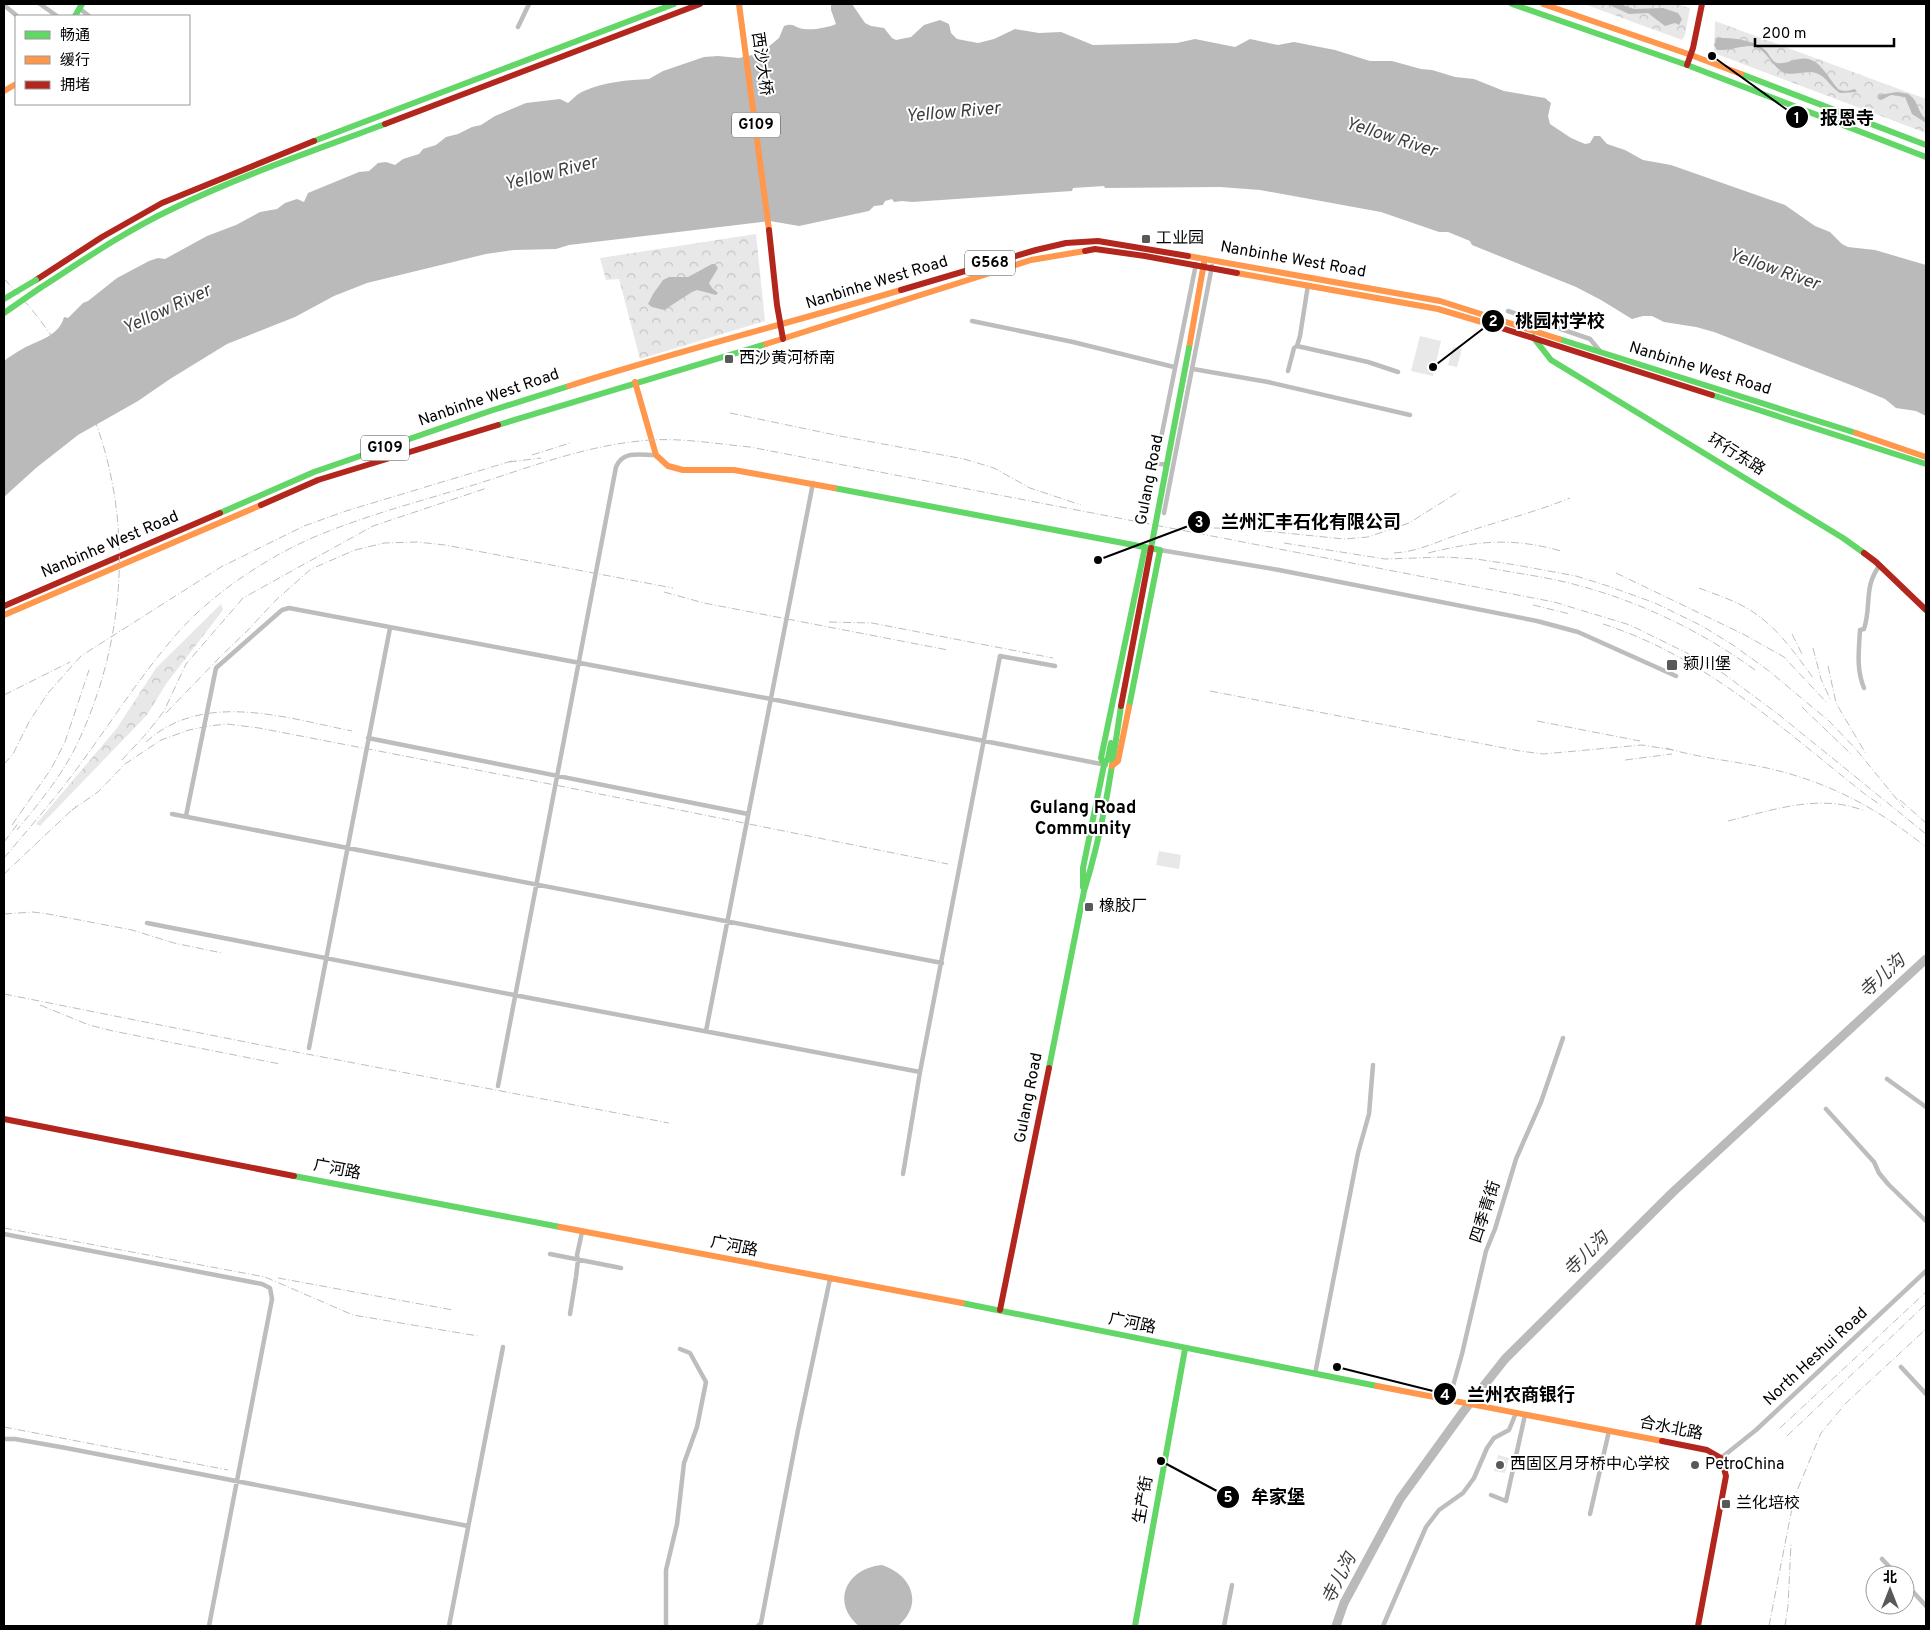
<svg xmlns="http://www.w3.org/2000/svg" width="1930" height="1630" font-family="Overpass,'Noto Sans SC',sans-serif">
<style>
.grass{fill:#e8e8e8}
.forest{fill:url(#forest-crowns)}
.water{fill:#bababa}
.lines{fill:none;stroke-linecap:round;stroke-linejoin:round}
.river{stroke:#bababa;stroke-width:9}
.street{stroke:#bdbdbd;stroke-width:4.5}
.fast{stroke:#63d668;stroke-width:6}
.slow{stroke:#ff974d;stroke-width:6}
.jam{stroke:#b3261e;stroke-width:6}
.rail{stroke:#bdbdbd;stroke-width:1;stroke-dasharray:8 2.5 1 2.5;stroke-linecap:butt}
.fast-bridge{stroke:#63d668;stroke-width:6}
.jam-bridge{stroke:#b3261e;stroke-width:6}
.poi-dot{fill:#595959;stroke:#fff;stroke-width:2}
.labels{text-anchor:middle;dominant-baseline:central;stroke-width:4;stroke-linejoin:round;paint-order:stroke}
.shield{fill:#fff;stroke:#4c4c4c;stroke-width:1}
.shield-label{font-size:15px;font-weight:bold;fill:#000}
.street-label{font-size:16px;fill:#000;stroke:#fff}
.poi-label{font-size:16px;fill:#000;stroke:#fff;text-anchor:start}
.water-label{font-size:18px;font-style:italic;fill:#3e3e3e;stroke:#fff}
.neighbourhood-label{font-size:18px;font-weight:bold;fill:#000;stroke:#fff}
.leader{fill:none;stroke:#000;stroke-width:2}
.callout-dot{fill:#000;stroke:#fff;stroke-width:2}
.mark-label{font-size:15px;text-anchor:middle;font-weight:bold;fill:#fff}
.callout-label{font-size:18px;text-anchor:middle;font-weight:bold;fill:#000;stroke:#fff;stroke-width:4;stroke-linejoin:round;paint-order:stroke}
</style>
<defs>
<pattern id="forest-crowns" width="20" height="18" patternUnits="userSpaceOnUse" patternTransform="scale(1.25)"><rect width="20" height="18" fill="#e8e8e8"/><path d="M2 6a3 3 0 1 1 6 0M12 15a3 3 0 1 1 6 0" fill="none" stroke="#c5c5c5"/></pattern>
</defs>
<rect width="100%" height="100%" fill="#fff"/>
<path class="grass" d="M 1420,336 L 1441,341 L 1433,376 L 1411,371 Z
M 1453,347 L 1462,349 L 1457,367 L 1448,365 Z
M 1159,851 L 1181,855 L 1179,869 L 1156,865 Z
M 1498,1455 L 1509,1458 L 1505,1473 L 1494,1471 Z"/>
<path class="forest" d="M 1584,4 L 1677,4 L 1690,8 L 1685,35 L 1682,40 Z
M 1715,21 L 1926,99 L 1926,133 L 1714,53 Z
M 756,234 L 765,321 L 640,359 L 619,279 L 606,280 L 600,258 Z
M 221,604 L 223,610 L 166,684 L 147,715 L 40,826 L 36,824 L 117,728 L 156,668 Z"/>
<path class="water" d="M 831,4 L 852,4 L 865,23 L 871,26 L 884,28 L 892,38 L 896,40 L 911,37 L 924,25 L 940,20 L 949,24 L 951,33 L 957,39 L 978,43 L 994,39 L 1015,29 L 1039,33 L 1061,32 L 1093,45 L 1177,43 L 1195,39 L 1235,47 L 1250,39 L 1278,45 L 1294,42 L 1335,50 L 1370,61 L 1392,61 L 1421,69 L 1432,70 L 1455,77 L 1474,79 L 1504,91 L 1545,98 L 1551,103 L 1548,116 L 1550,124 L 1571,138 L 1585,144 L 1590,143 L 1594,136 L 1600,136 L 1607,144 L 1625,150 L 1643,160 L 1671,165 L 1785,205 L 1815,226 L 1830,232 L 1842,244 L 1848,247 L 1875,250 L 1926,265 L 1926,416 L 1916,411 L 1896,408 L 1885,399 L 1856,387 L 1714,332 L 1696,327 L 1664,322 L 1652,316 L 1643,316 L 1632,319 L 1601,300 L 1576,287 L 1472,245 L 1470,241 L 1448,232 L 1439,232 L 1381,212 L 1260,190 L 1220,187 L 1105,188 L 1104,186 L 1073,188 L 1072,191 L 912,202 L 902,201 L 894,202 L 892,199 L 885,201 L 883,205 L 874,206 L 869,211 L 799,226 L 770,221 L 569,245 L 556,249 L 514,250 L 486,254 L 367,283 L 334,296 L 295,317 L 227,344 L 170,379 L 138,401 L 78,435 L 36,468 L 4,497 L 4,361 C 10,356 17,352 24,348 C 39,340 59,336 64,317 L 68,318 L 83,303 L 88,301 L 117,278 L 149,261 L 158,258 L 165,259 L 207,236 L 236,225 L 260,212 L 277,209 L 285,203 L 297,199 L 304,202 L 308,193 L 359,172 L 369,171 L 378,163 L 386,162 L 395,165 L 403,159 L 419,154 L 423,149 L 436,145 L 446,137 L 458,134 L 472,127 L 481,125 L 495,116 L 526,103 L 560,99 L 568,103 C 573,99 578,93 584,91 C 603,82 629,80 649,79 L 663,71 L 704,57 L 718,56 L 739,58 L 761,53 L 779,38 L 784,26 C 794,22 795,28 804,29 C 813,30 827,28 836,24 L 831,10 Z
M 1607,4 L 1620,4 L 1634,9 L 1663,8 L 1678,13 L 1682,19 L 1679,25 L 1675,23 L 1665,26 L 1648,13 L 1629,14 Z
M 1717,38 C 1733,38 1751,39 1764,49 C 1769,53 1772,62 1777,63 C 1790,65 1801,53 1815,62 C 1824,67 1835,88 1840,90 C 1845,92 1851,90 1855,89 L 1857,92 L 1840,93 C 1831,88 1827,77 1816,73 C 1805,69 1792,78 1781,71 C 1771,64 1765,48 1752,46 C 1743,45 1729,51 1717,50 L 1714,45 Z
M 1897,92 C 1921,94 1913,107 1926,119 L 1926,123 L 1912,114 L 1905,97 L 1891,95 L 1881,100 L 1878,99 L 1879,95 Z
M 712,264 L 715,264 L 718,268 L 709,283 L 712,288 L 718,293 L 716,295 L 697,290 L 692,292 L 664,310 L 652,307 L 648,304 L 653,294 L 663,280 L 669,277 L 688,277 Z
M 882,1565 C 912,1575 924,1604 898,1626 L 859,1626 C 830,1602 847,1568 882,1565 Z"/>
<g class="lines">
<path class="river" d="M 1336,1626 L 1344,1603 L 1400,1499 L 1463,1412 L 1505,1359 L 1673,1192 L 1926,959"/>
<path class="street" d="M 40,4 L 57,16
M 4,5 L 17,16
M 79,8 L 89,16
M 518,27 L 529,4
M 1308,285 L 1300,336 L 1297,346 L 1368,362 L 1398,372
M 1508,311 L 1590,339 L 1600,351
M 972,321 L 1073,342 L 1174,367
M 1193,369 L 1268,382 L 1410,415
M 1288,371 L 1294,348 L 1297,346
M 1167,465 L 1156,463 L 1196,264
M 1164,513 L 1212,266
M 1160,550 L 1279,570 L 1537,621 L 1578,632 L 1676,676
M 1864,688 C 1856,669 1859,650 1860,630 L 1864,629 C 1872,604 1863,587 1880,565
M 368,738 L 748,814
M 172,814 L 942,963
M 186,816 L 216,668 L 282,610 L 289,608 L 771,699 L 1106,765
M 147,923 L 514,995 L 920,1072
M 706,1031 L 813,483
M 309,1048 L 390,628
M 1887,1079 L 1926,1107
M 498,1086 L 616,467 C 623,450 640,455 656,455
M 1826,1109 L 1874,1162 L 1879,1173 L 1888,1184 L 1926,1221
M 903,1174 L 920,1072 L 1000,656 L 1055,666
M 4,1234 L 262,1284 L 270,1288 L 272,1299 L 209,1626
M 550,1254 L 621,1268
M 570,1314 L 576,1277 L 578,1260 L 577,1255 L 582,1232
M 1901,1367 L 1926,1394
M 1315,1374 L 1358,1153 L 1369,1114 L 1373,1065
M 1449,1400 L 1462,1354 L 1486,1251 L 1495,1229 L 1516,1159 L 1541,1102 L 1563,1038
M 4,1439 L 15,1439 L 66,1448 L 468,1526
M 1721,1458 L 1756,1430 L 1926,1271
M 1491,1495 L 1506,1501 L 1525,1415
M 1590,1514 L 1609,1431
M 1882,1559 L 1897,1575
M 1905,1583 L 1926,1606
M 449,1626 L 503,1347
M 666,1626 L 666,1570 L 677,1524 L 684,1463 L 697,1427 L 706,1382 L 690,1353 L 680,1349
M 758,1626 L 761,1623 L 798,1430 L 830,1279
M 1224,1626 L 1232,1585
M 1383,1626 L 1426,1527 L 1439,1510 L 1463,1493 L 1474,1478 L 1487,1448 L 1494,1438 L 1509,1430 L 1516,1413"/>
<path class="fast" d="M 1512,4 L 1687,65 L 1926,157
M 75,16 L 82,4
M 1741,74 L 1926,145
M 314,141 L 674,4
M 40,288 C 82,261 124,232 170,210 C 239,176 313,151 385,124
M 1533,337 L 1551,360 L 1843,538 L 1864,553
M 1559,339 L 1856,433
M 1712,395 L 1926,464
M 498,425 L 766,344
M 834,488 L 1160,550 L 1129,707
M 220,513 L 314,472 L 490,411 L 569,386
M 1104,765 L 1101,758 L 1145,547
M 1083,887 L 1083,868 L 1104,765 L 1108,758 L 1111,743
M 1049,1068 L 1084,891 C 1103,831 1112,768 1121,706
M 294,1176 L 560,1227
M 962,1303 L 1377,1386
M 1135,1626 L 1185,1349"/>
<path class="slow" d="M 739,4 L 769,230
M 1543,4 L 1691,55 L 1741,74
M 4,91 L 16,84
M 1188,256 L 1440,301 L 1559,339
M 1237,273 L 1438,309 L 1492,325
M 766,344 L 1031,260 L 1085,251
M 1189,348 L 1204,263
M 635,382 L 656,455 L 668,466 L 683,470 L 734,470 L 834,488
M 569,386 C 678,351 790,323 901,290
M 1856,433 L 1926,457
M 4,615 L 261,505
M 1112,766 L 1118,761 L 1129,707
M 560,1227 L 962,1303
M 1377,1386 L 1662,1441"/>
<path class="jam" d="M 1687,65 L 1693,48 L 1702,4
M 385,124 L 700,4
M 769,230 L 777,305 L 783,339
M 1085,251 L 1095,249 L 1145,256 L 1237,273
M 36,280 L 102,237 L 162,203 L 314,141
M 901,290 L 1036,250 L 1066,243 L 1098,241 L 1188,256
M 1492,325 L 1712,395
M 261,505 L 318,480 L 498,425
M 1864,553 L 1876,562 L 1926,610
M 4,606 L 220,513
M 4,1119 L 294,1176
M 1000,1310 L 1049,1068
M 1662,1441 L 1707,1450 L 1721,1458 L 1726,1476 L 1698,1626"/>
<path class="rail" d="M 4,279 C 127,401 151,584 79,740 C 64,773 40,802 17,830
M 730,413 L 840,436 L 964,459 L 994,468 L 1030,488 L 1081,505
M 532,455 L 570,443
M 509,462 L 541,458
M 1186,527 L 1244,529
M 1236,528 L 1344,539 L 1368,537 L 1409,523 L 1460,491
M 1301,529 L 1387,527
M 1284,543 L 1385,559 L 1445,557 L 1476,559 L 1516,565 L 1576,576 L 1608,586 L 1655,603 L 1702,626 L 1733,645 L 1769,671 L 1829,721 L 1855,748 L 1904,808
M 1394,553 C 1417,552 1436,542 1457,535 C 1495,522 1533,513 1570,498
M 1428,553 C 1477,541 1512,537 1561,551
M 1489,568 C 1514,573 1540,576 1565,582 C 1632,598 1699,629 1755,670
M 1616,573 L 1743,634 L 1784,657 L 1827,703
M 1699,588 C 1717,595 1737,601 1753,612 C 1779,629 1796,655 1814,679
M 664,592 L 704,603 L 948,650
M 1533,605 L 1570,614
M 829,622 L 872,623 L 1053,658
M 1603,624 C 1704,656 1784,730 1866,795 L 1882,806
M 1792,634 L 1802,654
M 1813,648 L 1821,679 L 1831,701
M 1828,666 L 1836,703 L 1866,754
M 1210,691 L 1520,751 L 1543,754 L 1642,745 L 1673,750
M 4,695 L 70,662
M 1802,707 L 1851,754
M 166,713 L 219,658 L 248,630 L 276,600 L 311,569 L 355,550 L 384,543 L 417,542 L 445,545 L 673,588
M 1537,721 L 1640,741
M 146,742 C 203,690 286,718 352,731
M 1666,748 C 1699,758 1734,761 1767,768 C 1829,782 1877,808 1926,847
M 122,760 L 147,733 L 164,711 L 186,664 L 243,598 L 373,526 L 487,488
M 1625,760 L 1672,754
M 4,764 L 13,754 L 29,722 L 48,693 L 81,656 L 221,567 L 304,526 L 346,511 L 515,460
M 1900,800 L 1926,823
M 72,810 L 98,792 L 125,764 L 161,740 L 189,730 L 209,726 L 227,724 L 259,728 L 555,785 L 948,864
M 1728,821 C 1773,810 1820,793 1865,811
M 12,825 L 51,769 L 65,742 L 89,670
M 4,842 L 19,822
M 4,858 C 31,826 59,794 84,759 C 116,715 145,669 182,628 C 217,590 275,552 324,533 C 374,513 428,499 480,483 C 536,465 591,444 651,440 C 684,438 717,444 750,447 L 1554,602 L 1630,625 L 1685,652 L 1724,674 L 1778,714 L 1926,834
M 4,874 L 76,806
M 4,914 L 33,912 L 48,914 L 132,930 L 174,943 L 222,953
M 4,994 L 291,1051 L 669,1123
M 40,1005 L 89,1025 L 113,1031 L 280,1064
M 4,1228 L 265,1277 L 353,1315 L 478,1336
M 278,1278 L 453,1310
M 4,1427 L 228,1470
M 1780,1428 L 1926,1292
M 1787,1436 L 1926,1304
M 1769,1626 L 1794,1498 L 1821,1433 L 1846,1403 L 1926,1329
M 1785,1626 L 1788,1606 L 1791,1544"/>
<path class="fast-bridge" d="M 4,299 L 36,280
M 4,313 L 40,288
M 1151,548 L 1189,348"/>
<path class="jam-bridge" d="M 1121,706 L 1151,548"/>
</g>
<g class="poi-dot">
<rect x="1141" y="234" width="10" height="10" rx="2.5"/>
<rect x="724" y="354" width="10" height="10" rx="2.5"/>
<rect x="1666" y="659" width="12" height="12" rx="2.5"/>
<rect x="1084" y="902" width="10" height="10" rx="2.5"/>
<circle cx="1500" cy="1465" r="5"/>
<circle cx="1695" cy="1465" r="5"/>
<rect x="1721" y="1499" width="10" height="10" rx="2.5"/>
</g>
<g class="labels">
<g class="shield">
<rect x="732" y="112.5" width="48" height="25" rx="4"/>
<rect x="965" y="250.5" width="50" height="25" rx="4"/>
<rect x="361" y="435.5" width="48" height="25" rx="4"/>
</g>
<g class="shield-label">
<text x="756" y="125">G109</text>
<text x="990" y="263">G568</text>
<text x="385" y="448">G109</text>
</g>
<g class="street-label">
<text transform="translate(761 64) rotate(82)">西沙大桥</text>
<text transform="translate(1293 260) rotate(10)">Nanbinhe West Road</text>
<text transform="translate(877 283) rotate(-17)">Nanbinhe West Road</text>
<text transform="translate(1700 369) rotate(17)">Nanbinhe West Road</text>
<text transform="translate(489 398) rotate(-19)">Nanbinhe West Road</text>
<text transform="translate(1736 455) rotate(32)">环行东路</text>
<text transform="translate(1150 480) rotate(-79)">Gulang Road</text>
<text transform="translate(110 545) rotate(-23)">Nanbinhe West Road</text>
<text transform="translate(1029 1098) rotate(-79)">Gulang Road</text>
<text transform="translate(337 1170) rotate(11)">广河路</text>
<text transform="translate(1486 1212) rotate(-72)">四季青街</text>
<text transform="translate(734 1247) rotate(11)">广河路</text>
<text transform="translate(1132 1324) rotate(12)">广河路</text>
<text transform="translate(1816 1357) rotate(-43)">North Heshui Road</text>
<text transform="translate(1671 1429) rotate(11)">合水北路</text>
<text transform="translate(1144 1500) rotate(-80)">生产街</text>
</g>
<g class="poi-label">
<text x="1156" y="239">工业园</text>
<text x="739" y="359">西沙黄河桥南</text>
<text x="1683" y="665">颍川堡</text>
<text x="1099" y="907">橡胶厂</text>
<text x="1510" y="1465">西固区月牙桥中心学校</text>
<text x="1705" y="1465">PetroChina</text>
<text x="1736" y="1504">兰化培校</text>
</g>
<g class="water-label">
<text transform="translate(953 113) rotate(-5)">Yellow River</text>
<text transform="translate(1391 138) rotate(18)">Yellow River</text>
<text transform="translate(551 174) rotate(-14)">Yellow River</text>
<text transform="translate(1774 270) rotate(19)">Yellow River</text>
<text transform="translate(167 310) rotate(-25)">Yellow River</text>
<text transform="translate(1883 977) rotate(-43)">寺儿沟</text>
<text transform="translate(1587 1255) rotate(-45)">寺儿沟</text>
<text transform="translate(1340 1579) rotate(-64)">寺儿沟</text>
</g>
<g class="neighbourhood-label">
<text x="1083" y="808">Gulang Road<tspan x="1083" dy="21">Community</tspan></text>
</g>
</g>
<path class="leader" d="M1712 56L1797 117M1433 367L1493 321M1098 560L1199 522M1337 1367L1445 1394M1161 1461L1228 1497"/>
<g class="callout-dot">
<circle cx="1712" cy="56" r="5"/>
<circle cx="1433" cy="367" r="5"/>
<circle cx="1098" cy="560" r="5"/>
<circle cx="1337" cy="1367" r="5"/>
<circle cx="1161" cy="1461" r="5"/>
<circle cx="1797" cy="117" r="12"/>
<circle cx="1493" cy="321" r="12"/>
<circle cx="1199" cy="522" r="12"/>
<circle cx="1445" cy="1394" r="12"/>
<circle cx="1228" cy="1497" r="12"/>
</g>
<g class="mark-label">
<text x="1797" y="123">1</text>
<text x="1493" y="326">2</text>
<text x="1199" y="527">3</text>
<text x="1445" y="1400">4</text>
<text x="1228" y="1502">5</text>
</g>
<g class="callout-label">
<text x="1847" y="124">报恩寺</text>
<text x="1560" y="327">桃园村学校</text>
<text x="1311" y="528">兰州汇丰石化有限公司</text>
<text x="1521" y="1401">兰州农商银行</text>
<text x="1278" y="1503">牟家堡</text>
</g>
<rect width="1930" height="1630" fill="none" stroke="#000000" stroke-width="10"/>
<rect x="15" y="15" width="175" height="90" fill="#ffffff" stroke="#999999"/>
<rect x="25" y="31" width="25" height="8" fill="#63d668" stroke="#999999"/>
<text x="60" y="40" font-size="15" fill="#000000">畅通</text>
<rect x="25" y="56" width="25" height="8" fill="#ff974d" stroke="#999999"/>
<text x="60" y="65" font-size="15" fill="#000000">缓行</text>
<rect x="25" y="81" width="25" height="8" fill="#b3261e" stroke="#999999"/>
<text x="60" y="90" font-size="15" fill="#000000">拥堵</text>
<g transform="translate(1890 1590)"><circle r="24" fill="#ffffff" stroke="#999999"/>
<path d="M0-4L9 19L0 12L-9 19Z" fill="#595959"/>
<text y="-8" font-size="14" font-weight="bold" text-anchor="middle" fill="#000000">北</text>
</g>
<path d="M1755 38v8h139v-8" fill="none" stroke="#000000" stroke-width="2.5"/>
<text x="1762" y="38" font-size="15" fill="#000000" stroke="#ffffff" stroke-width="4" paint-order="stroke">200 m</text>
</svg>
